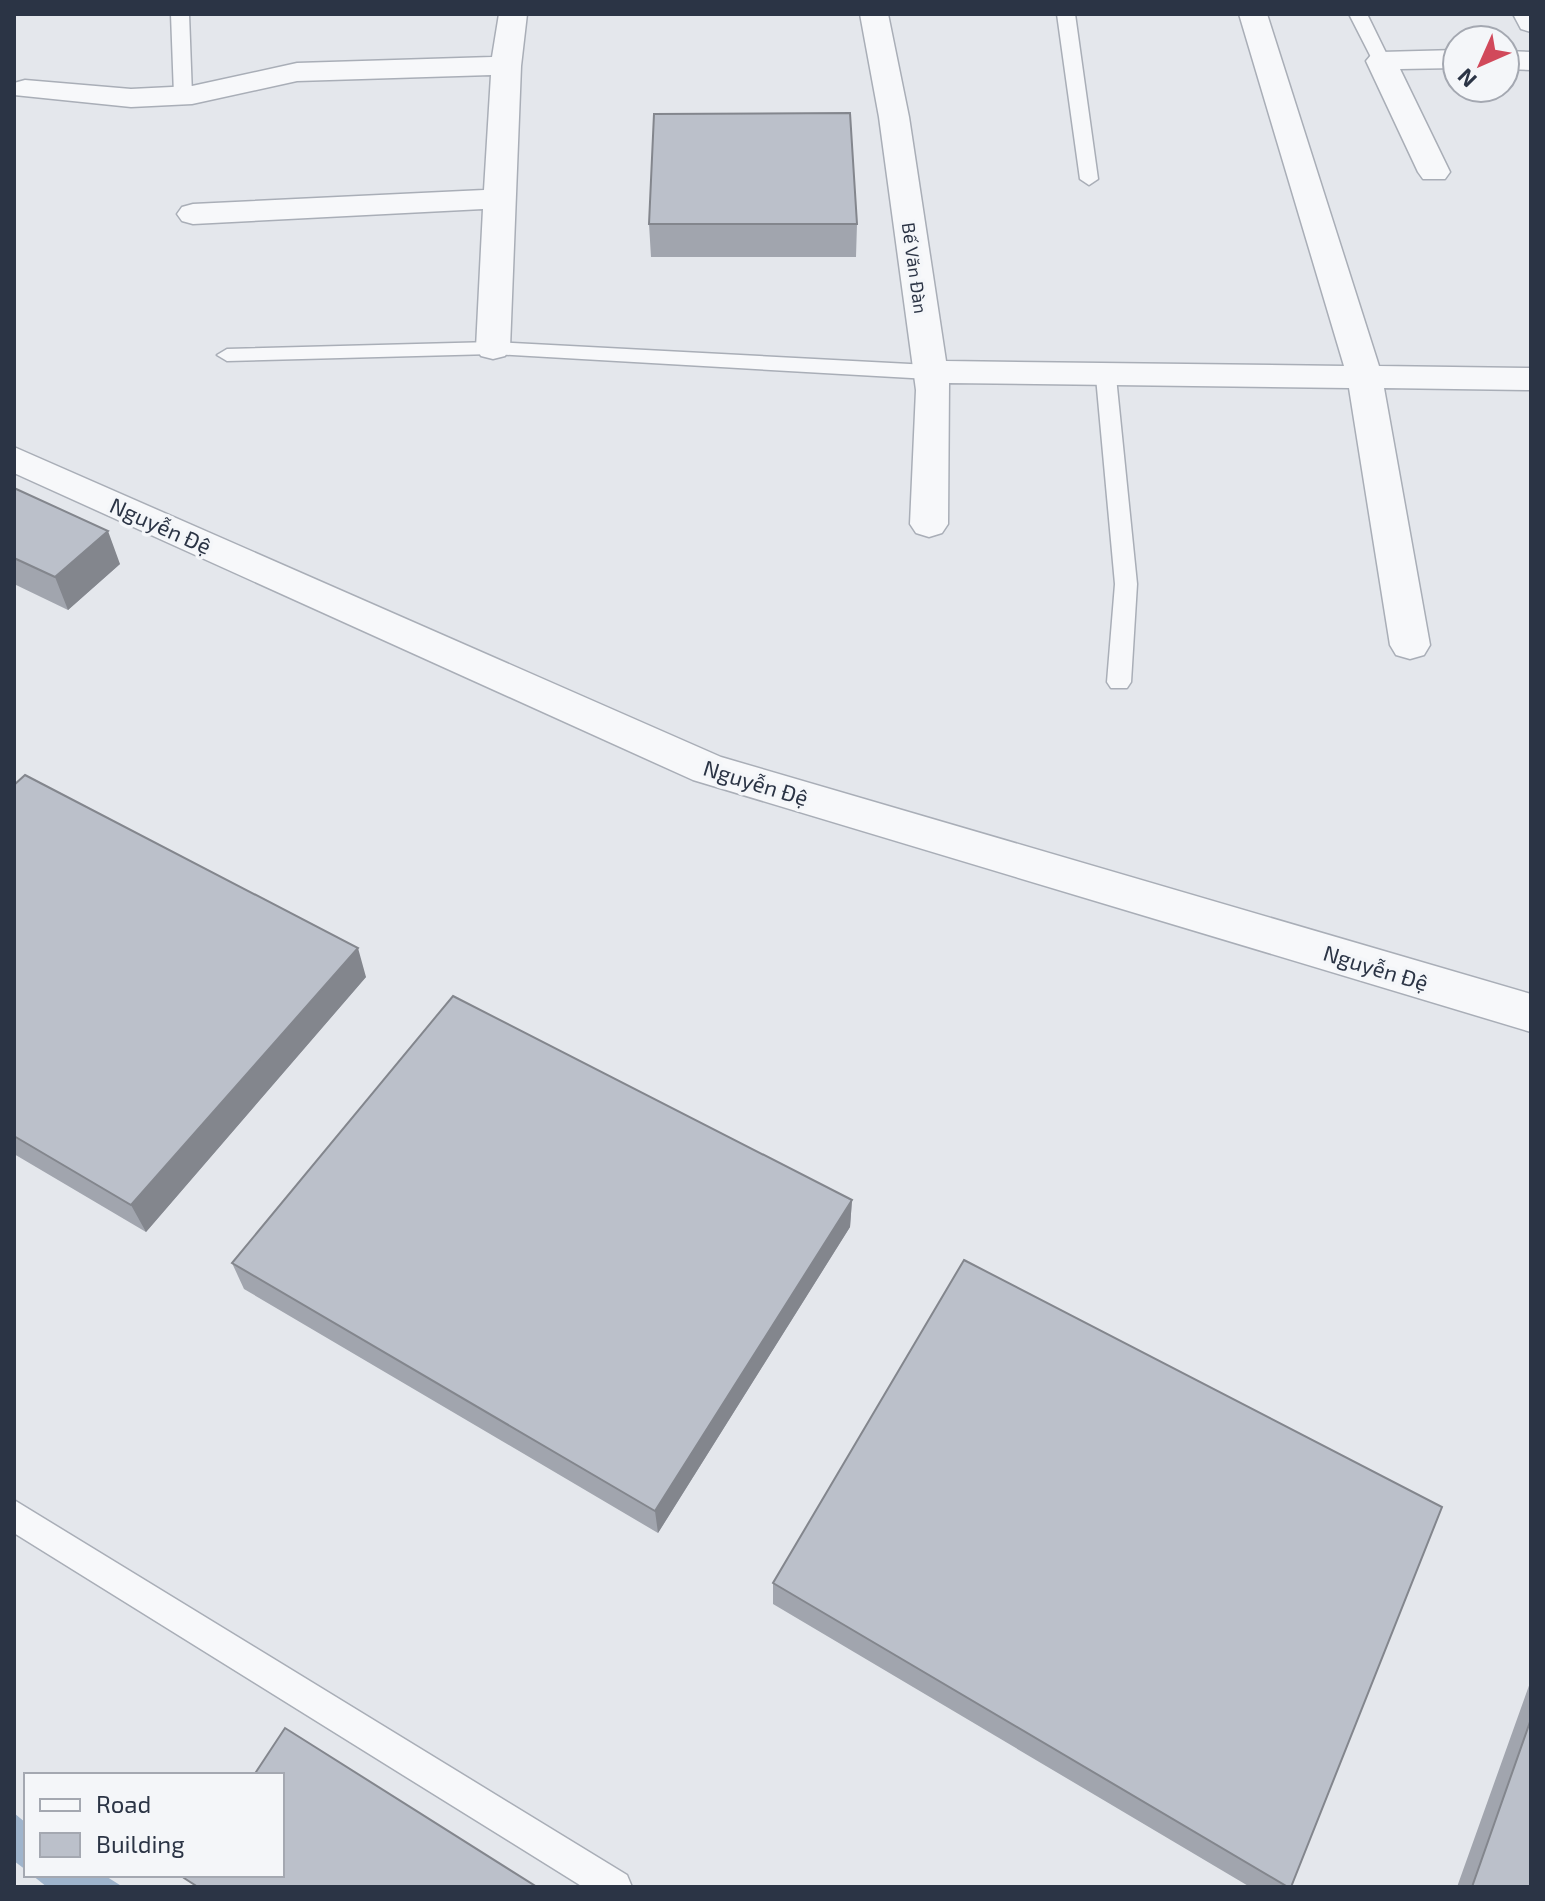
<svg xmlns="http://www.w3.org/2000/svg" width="1545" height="1901" font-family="'Exo 2',sans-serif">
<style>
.water{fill:#9fb4cc}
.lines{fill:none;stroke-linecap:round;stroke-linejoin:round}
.service-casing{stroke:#a9aeb7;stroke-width:3}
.minor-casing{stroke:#a9aeb7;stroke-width:3}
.tertiary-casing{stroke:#a9aeb7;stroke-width:3}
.service{fill:#f7f8fa;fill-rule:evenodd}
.minor{fill:#f7f8fa;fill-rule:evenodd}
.tertiary{fill:#f7f8fa;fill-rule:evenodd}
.wall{fill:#a1a5ae}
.shaded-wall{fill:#83868d}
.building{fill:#bbc0ca;stroke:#83868d;stroke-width:2}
.labels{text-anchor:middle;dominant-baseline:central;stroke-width:7;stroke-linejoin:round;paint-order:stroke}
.far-street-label{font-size:18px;fill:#2b3445;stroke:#f4f6f9}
.street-label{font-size:22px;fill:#2b3445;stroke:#f4f6f9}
</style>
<rect width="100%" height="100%" fill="#e4e7ec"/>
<path class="water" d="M 14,1813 L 26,1823 L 26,1870 L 14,1861 Z
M 32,1875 L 104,1875 L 123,1887 L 47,1887 Z"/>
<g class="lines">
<defs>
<path id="service" d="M 171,14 L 189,14 L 192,95 L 183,100 L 174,95 Z
M 1057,14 L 1075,14 L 1098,179 L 1089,185 L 1080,179 Z
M 1349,14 L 1367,14 L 1390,61 L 1387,65 L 1375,65 Z
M 493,342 L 929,365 L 939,372 L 929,379 L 493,354 L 227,361 L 217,355 L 227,349 Z
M 1106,370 L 1116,377 L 1137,584 L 1131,682 L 1127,688 L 1111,688 L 1107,682 L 1115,584 L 1096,377 Z
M 14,1500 L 627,1875 L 632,1887 L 583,1887 L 14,1533 Z"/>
<path id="minor" d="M 499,14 L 527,14 L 521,66 L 510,348 L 505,356 L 493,359 L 481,356 L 476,348 L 483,209 L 193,224 L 182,221 L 177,214 L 182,207 L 193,204 L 484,190 L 491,75 L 297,81 L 192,104 L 131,107 L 14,95 L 14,83 L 25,80 L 131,89 L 192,86 L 297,63 L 492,57 Z
M 860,14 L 888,14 L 909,117 L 946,361 L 1344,366 L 1239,14 L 1267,14 L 1379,366 L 1531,368 L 1531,390 L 1384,388 L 1430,645 L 1424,655 L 1410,659 L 1396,655 L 1390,645 L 1349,388 L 949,383 L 948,524 L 942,533 L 929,537 L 916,533 L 910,524 L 916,390 L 879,117 Z
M 1513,14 L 1531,14 L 1531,32 L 1521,29 Z
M 1457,50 L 1457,68 L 1400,69 L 1450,172 L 1445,179 L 1423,179 L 1418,172 L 1366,61 L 1371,55 L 1381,52 Z
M 1505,51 L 1531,52 L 1531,70 L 1505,69 Z"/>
<path id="tertiary" d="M 14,447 L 721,757 L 1531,994 L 1531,1032 L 693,780 L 14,473 Z"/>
</defs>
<use href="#service" class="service-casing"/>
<use href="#minor" class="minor-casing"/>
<use href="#tertiary" class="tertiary-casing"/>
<use href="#service" class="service"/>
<use href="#minor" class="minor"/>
<use href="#tertiary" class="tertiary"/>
</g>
<path class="wall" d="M 649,224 L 857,224 L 856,257 L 651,257 Z
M 14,488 L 120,564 L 68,610 L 14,584 Z
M 14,785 L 366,977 L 146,1232 L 14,1154 Z
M 852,1200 L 850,1227 L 658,1533 L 244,1289 L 232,1263 Z
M 773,1583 L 1291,1887 L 1250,1887 L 773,1604 Z
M 1531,1680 L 1531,1887 L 1457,1887 Z"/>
<path class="shaded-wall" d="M 108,531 L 120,564 L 68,610 L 55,577 Z
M 358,948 L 366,977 L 146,1232 L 131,1205 Z
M 852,1200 L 850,1227 L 658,1533 L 655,1511 Z"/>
<path class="building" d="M 850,113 L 857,224 L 649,224 L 654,114 Z
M 14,488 L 108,531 L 55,577 L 14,558 Z
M 25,775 L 358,948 L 131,1205 L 14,1136 L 14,785 Z
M 453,996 L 852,1200 L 655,1511 L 232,1263 Z
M 964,1260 L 1442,1507 L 1291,1887 L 1288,1887 L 773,1583 Z
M 1531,1719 L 1531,1887 L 1472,1887 Z
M 285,1728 L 537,1887 L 198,1887 L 184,1878 L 186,1875 L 282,1875 L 282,1775 L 254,1775 Z"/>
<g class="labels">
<g class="far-street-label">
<text transform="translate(915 268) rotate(82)">Bế Văn Đàn</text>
</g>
<g class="street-label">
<text transform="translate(161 525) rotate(24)">Nguyễn Đệ</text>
<text transform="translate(756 782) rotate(17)">Nguyễn Đệ</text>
<text transform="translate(1376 967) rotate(17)">Nguyễn Đệ</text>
</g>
</g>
<rect width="1545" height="1901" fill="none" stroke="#2b3445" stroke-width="32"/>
<rect x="24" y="1773" width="260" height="104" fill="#f4f6f9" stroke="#a4a8b1" stroke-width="2"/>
<rect x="40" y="1799" width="40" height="12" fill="#f7f8fa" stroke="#a4a8b1" stroke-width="2"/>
<text x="96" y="1813" font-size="24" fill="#2b3445">Road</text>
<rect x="40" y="1833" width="40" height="24" fill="#bbc0ca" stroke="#a4a8b1" stroke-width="2"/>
<text x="96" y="1853" font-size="24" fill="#2b3445">Building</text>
<g transform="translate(1481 64) rotate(225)"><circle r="38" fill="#f4f6f9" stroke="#a4a8b1" stroke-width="2"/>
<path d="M0-6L14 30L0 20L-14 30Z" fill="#d1495b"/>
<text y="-12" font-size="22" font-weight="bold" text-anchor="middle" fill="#2b3445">N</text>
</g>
</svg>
